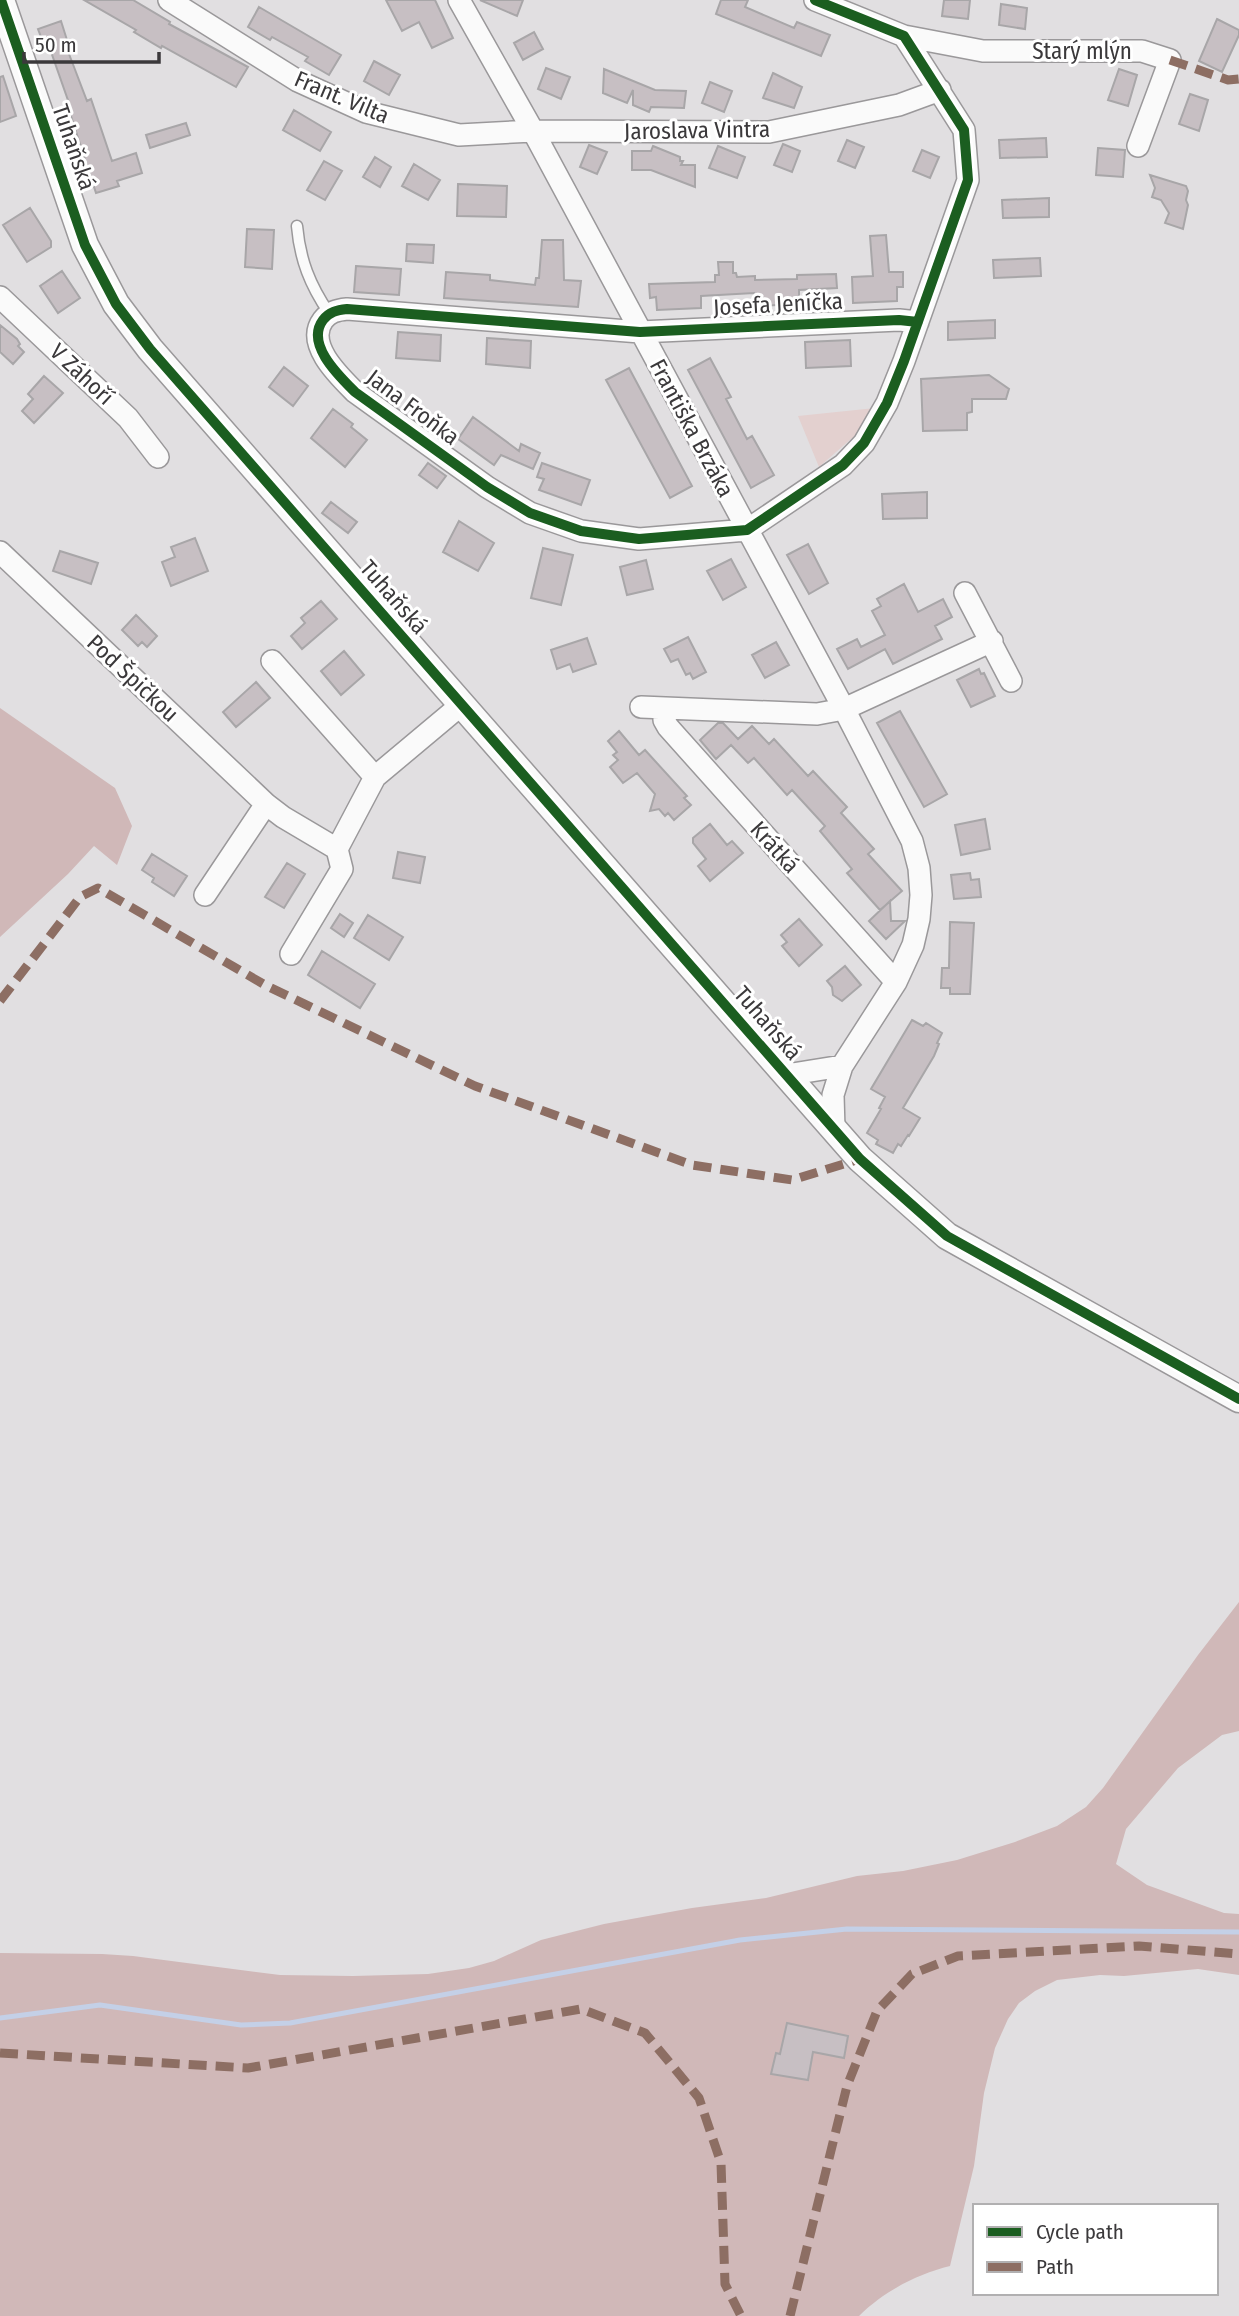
<svg xmlns="http://www.w3.org/2000/svg" width="1239" height="2316" font-family="'Fira Sans Condensed',sans-serif">
<style>
.green{fill:#e3d0cf}
.forest{fill:#d0b8b8}
.lines{fill:none;stroke-linecap:round;stroke-linejoin:round}
.stream{stroke:#c4d0e7;stroke-width:5}
.building{fill:#c7bfc3;stroke:#a8a6a8;stroke-width:2}
.service-casing{stroke:#9a989a;stroke-width:13}
.minor-casing{stroke:#9a989a;stroke-width:24}
.tertiary-casing{stroke:#9a989a;stroke-width:29}
.service{stroke:#fafafa;stroke-width:10}
.minor{stroke:#fafafa;stroke-width:21}
.tertiary{stroke:#fafafa;stroke-width:26}
.quiet{stroke:#8d6e63;stroke-width:9;stroke-dasharray:18 9;stroke-linecap:butt}
.cycleway-casing{stroke:#fff;stroke-width:15}
.cycleway{stroke:#1b5e20;stroke-width:10}
.labels{text-anchor:middle;dominant-baseline:central;stroke-width:6;stroke-linejoin:round;paint-order:stroke}
.street-label{font-size:23px;fill:#3b393b;stroke:#fff}
</style>
<rect width="100%" height="100%" fill="#e1dfe1"/>
<path class="green" d="M 875,408 L 855,440 L 852,438 L 819,467 L 798,416 Z"/>
<path class="forest" d="M 0,708 L 115,788 L 132,826 L 117,865 L 94,846 L 68,874 L 0,937 Z
M 1239,1602 L 1239,1731 L 1222,1735 L 1178,1768 L 1126,1829 L 1116,1864 L 1147,1885 L 1224,1913 L 1239,1914 L 1239,1975 L 1198,1969 L 1124,1976 L 1100,1975 L 1057,1980 L 1035,1991 L 1019,2003 L 1008,2019 L 995,2048 L 984,2093 L 974,2166 L 950,2266 C 917,2274 883,2292 859,2316 L 0,2316 L 0,1953 L 102,1954 L 133,1956 L 280,1975 L 353,1976 L 428,1974 L 469,1968 L 494,1961 L 541,1940 L 604,1924 L 692,1908 L 766,1898 L 857,1876 L 903,1871 L 957,1860 L 1015,1842 L 1057,1826 L 1086,1807 L 1103,1788 L 1198,1655 Z"/>
<g class="lines">
<path class="stream" d="M 0,2018 L 100,2005 L 241,2025 L 290,2023 L 740,1940 L 847,1929 L 1239,1932"/>
</g>
<path class="building" d="M 84,0 L 133,0 L 170,22 L 169,24 L 248,67 L 236,87 L 162,46 L 161,48 L 134,32 L 136,30 Z
M 386,0 L 435,0 L 453,38 L 432,48 L 419,22 L 402,31 Z
M 480,0 L 523,0 L 517,16 Z
M 721,0 L 748,0 L 745,7 L 794,28 L 797,22 L 830,35 L 821,56 L 716,14 Z
M 944,0 L 970,0 L 968,19 L 942,16 Z
M 1001,4 L 1027,8 L 1025,29 L 999,25 Z
M 259,7 L 341,55 L 329,75 L 305,61 L 308,57 L 272,37 L 270,40 L 248,27 Z
M 1217,19 L 1239,30 L 1239,35 L 1222,72 L 1199,61 Z
M 61,21 L 67,40 L 64,41 L 74,67 L 87,101 L 91,99 L 112,161 L 136,153 L 142,173 L 117,181 L 119,186 L 96,193 L 68,107 L 70,106 L 50,49 L 46,50 L 38,29 Z
M 534,32 L 543,49 L 523,60 L 514,43 Z
M 374,61 L 400,75 L 389,95 L 364,81 Z
M 546,68 L 570,77 L 561,99 L 538,89 Z
M 604,69 L 655,90 L 686,91 L 684,108 L 651,107 L 649,112 L 633,105 L 633,90 L 627,103 L 603,93 Z
M 1119,69 L 1137,75 L 1128,106 L 1108,100 Z
M 773,73 L 802,87 L 794,108 L 763,98 Z
M 3,76 L 16,116 L 0,122 L 0,77 Z
M 710,82 L 732,91 L 724,112 L 702,103 Z
M 1190,94 L 1208,100 L 1199,131 L 1179,124 Z
M 294,110 L 331,132 L 320,151 L 283,130 Z
M 186,123 L 190,135 L 150,148 L 146,135 Z
M 1046,138 L 1047,157 L 1000,158 L 999,140 Z
M 847,140 L 864,147 L 855,168 L 838,161 Z
M 783,144 L 800,151 L 792,172 L 774,165 Z
M 589,145 L 607,152 L 597,174 L 580,167 Z
M 653,146 L 680,157 L 680,161 L 683,161 L 681,165 L 695,165 L 695,187 L 651,170 L 632,170 L 632,151 L 651,151 Z
M 718,146 L 745,157 L 737,178 L 709,168 Z
M 1098,148 L 1125,150 L 1123,177 L 1096,175 Z
M 922,150 L 939,157 L 930,178 L 913,171 Z
M 375,157 L 391,167 L 380,187 L 363,177 Z
M 324,161 L 342,171 L 325,200 L 307,190 Z
M 414,164 L 440,180 L 428,200 L 402,186 Z
M 1150,175 L 1186,186 L 1188,191 L 1186,200 L 1188,205 L 1183,229 L 1165,223 L 1169,213 L 1161,200 L 1152,197 L 1155,188 Z
M 458,184 L 507,186 L 506,217 L 457,216 Z
M 1049,198 L 1049,217 L 1003,218 L 1002,200 Z
M 30,208 L 51,241 L 51,247 L 27,262 L 3,225 Z
M 247,229 L 274,230 L 272,269 L 245,267 Z
M 886,235 L 889,272 L 903,272 L 903,287 L 897,287 L 897,301 L 853,303 L 852,277 L 873,276 L 870,236 Z
M 542,240 L 563,240 L 564,280 L 581,281 L 578,307 L 444,298 L 446,272 L 490,275 L 490,280 L 535,285 L 536,278 L 539,278 Z
M 407,244 L 434,245 L 433,263 L 406,261 Z
M 1040,258 L 1041,276 L 994,278 L 993,260 Z
M 718,262 L 733,262 L 733,273 L 736,273 L 737,277 L 755,276 L 755,280 L 797,279 L 797,275 L 836,274 L 837,288 L 799,290 L 799,304 L 755,306 L 754,293 L 701,296 L 701,308 L 657,310 L 656,297 L 650,298 L 649,284 L 715,282 L 715,275 L 719,275 Z
M 356,266 L 401,269 L 399,295 L 354,292 Z
M 62,271 L 80,298 L 58,313 L 40,286 Z
M 995,320 L 995,338 L 948,340 L 948,322 Z
M 0,325 L 17,339 L 20,344 L 18,346 L 24,352 L 13,364 L 0,352 Z
M 398,332 L 441,335 L 440,361 L 396,358 Z
M 487,338 L 531,341 L 530,368 L 486,364 Z
M 850,340 L 851,366 L 806,368 L 805,342 Z
M 710,358 L 731,397 L 726,399 L 747,439 L 752,436 L 774,475 L 751,488 L 688,370 Z
M 284,367 L 308,386 L 293,406 L 269,387 Z
M 629,368 L 692,486 L 670,498 L 606,380 Z
M 989,375 L 1009,389 L 1006,399 L 972,399 L 972,412 L 967,413 L 967,430 L 923,431 L 921,379 Z
M 44,376 L 63,393 L 34,423 L 22,411 L 33,399 L 28,394 Z
M 333,409 L 353,424 L 351,427 L 367,440 L 345,467 L 311,438 Z
M 473,417 L 519,451 L 521,444 L 540,453 L 533,469 L 501,455 L 494,465 L 458,439 Z
M 428,463 L 446,476 L 437,488 L 419,475 Z
M 542,463 L 590,480 L 581,505 L 539,490 L 544,479 L 537,477 Z
M 927,492 L 927,518 L 883,519 L 882,494 Z
M 331,502 L 357,522 L 348,533 L 322,513 Z
M 459,521 L 494,543 L 478,571 L 443,552 Z
M 195,538 L 208,571 L 171,586 L 162,562 L 175,557 L 171,547 Z
M 808,544 L 828,583 L 809,594 L 787,555 Z
M 543,548 L 573,555 L 561,605 L 531,598 Z
M 60,551 L 98,563 L 91,584 L 53,571 Z
M 731,559 L 746,587 L 723,600 L 707,571 Z
M 646,560 L 653,589 L 627,595 L 620,567 Z
M 904,584 L 918,612 L 943,599 L 952,617 L 935,626 L 942,639 L 893,664 L 885,649 L 848,669 L 837,649 L 857,639 L 861,647 L 885,635 L 872,611 L 881,606 L 877,599 Z
M 321,601 L 337,619 L 302,649 L 291,636 L 305,623 L 301,618 Z
M 136,615 L 157,636 L 147,647 L 142,642 L 138,646 L 122,630 Z
M 688,637 L 706,672 L 693,679 L 690,673 L 686,675 L 678,659 L 671,662 L 664,649 Z
M 587,638 L 596,664 L 573,672 L 570,664 L 557,669 L 551,650 Z
M 776,642 L 789,665 L 765,678 L 752,655 Z
M 344,651 L 364,675 L 341,695 L 321,671 Z
M 979,669 L 981,674 L 984,673 L 995,696 L 971,707 L 957,680 Z
M 256,682 L 270,698 L 236,727 L 223,712 Z
M 900,711 L 947,794 L 924,807 L 877,723 Z
M 718,723 L 723,723 L 738,739 L 752,726 L 769,744 L 774,739 L 808,776 L 813,771 L 847,807 L 841,813 L 874,849 L 868,854 L 902,891 L 880,910 L 847,873 L 852,869 L 820,831 L 825,826 L 792,790 L 787,795 L 754,758 L 748,763 L 731,745 L 716,759 L 700,740 Z
M 619,731 L 639,755 L 645,750 L 687,796 L 684,798 L 691,805 L 674,820 L 668,813 L 665,816 L 659,809 L 650,811 L 655,794 L 637,773 L 623,783 L 610,767 L 618,760 L 613,755 L 617,752 L 608,741 Z
M 985,819 L 990,849 L 961,855 L 955,825 Z
M 710,824 L 727,845 L 732,841 L 743,853 L 710,881 L 698,866 L 706,859 L 693,843 L 693,838 Z
M 398,852 L 425,857 L 420,883 L 393,878 Z
M 152,854 L 187,876 L 174,896 L 152,882 L 154,878 L 142,870 Z
M 287,863 L 305,874 L 284,908 L 265,897 Z
M 970,873 L 971,880 L 979,879 L 981,897 L 954,899 L 951,875 Z
M 890,901 L 891,921 L 905,921 L 886,939 L 869,921 Z
M 340,914 L 353,923 L 344,937 L 331,928 Z
M 368,915 L 403,937 L 389,960 L 354,938 Z
M 799,919 L 822,945 L 799,966 L 782,946 L 787,942 L 781,935 Z
M 950,922 L 974,923 L 970,994 L 950,994 L 950,988 L 941,988 L 942,968 L 949,968 Z
M 322,951 L 375,984 L 360,1008 L 308,975 Z
M 845,966 L 861,985 L 842,1001 L 833,995 L 832,987 L 827,981 Z
M 912,1020 L 923,1026 L 926,1023 L 942,1033 L 937,1043 L 939,1044 L 934,1056 L 903,1108 L 920,1118 L 909,1136 L 908,1135 L 901,1146 L 898,1144 L 893,1153 L 876,1144 L 878,1140 L 867,1133 L 881,1109 L 879,1108 L 885,1097 L 871,1089 Z
M 787,2023 L 848,2036 L 844,2058 L 813,2052 L 808,2080 L 771,2074 L 776,2053 L 780,2054 Z"/>
<g class="lines">
<defs>
<path id="service" d="M 297,226 C 300,260 310,285 329,313"/>
<path id="minor" d="M 169,0 L 298,81 L 366,112 L 459,135 L 533,131 L 769,132 L 899,105 L 940,90
M 459,0 L 533,131 L 844,709 L 912,841 L 919,868 L 921,895 L 919,919 L 913,945 L 896,982 L 842,1066 L 833,1095 L 834,1129
M 815,0 L 904,36 L 964,130 L 968,180 L 904,361 L 887,403 L 864,443 L 843,465 L 747,530 L 639,539 L 581,531 L 530,513 L 487,487 L 355,392 C 339,376 305,344 323,320 C 329,312 337,310 347,309 L 640,332 L 899,320 L 918,322
M 904,36 L 983,51 L 1142,51 L 1170,60 L 1138,146
M 0,297 L 128,418 L 158,457
M 0,552 L 266,804
M 965,593 L 1011,681
M 272,661 L 375,777
M 641,707 L 817,714 L 844,709 L 992,641
M 664,708 L 664,720 L 668,727 L 896,982
M 205,895 L 266,804 L 283,817 L 337,849
M 291,954 L 342,869 L 337,849 L 375,777 L 461,705
M 786,1075 L 842,1066"/>
<path id="tertiary" d="M 1,0 L 85,245 L 116,304 L 150,349 L 860,1159 L 947,1236 L 1239,1399"/>
</defs>
<use href="#service" class="service-casing"/>
<use href="#minor" class="minor-casing"/>
<use href="#tertiary" class="tertiary-casing"/>
<use href="#service" class="service"/>
<use href="#minor" class="minor"/>
<use href="#tertiary" class="tertiary"/>
<path class="quiet" d="M 1170,60 L 1228,80 L 1239,79
M 0,1001 L 80,897 L 98,888 L 265,985 L 475,1086 L 692,1165 L 792,1180 L 860,1159
M 0,2053 L 248,2068 L 581,2009 L 645,2033 L 699,2098 L 721,2163 L 725,2284 L 741,2316
M 790,2316 L 847,2086 L 877,2011 L 912,1974 L 958,1956 L 1139,1946 L 1239,1954"/>
<defs>
<path id="cycleway" d="M 1,0 L 85,245 L 116,304 L 150,349 L 860,1159 L 947,1236 L 1239,1399
M 815,0 L 904,36 L 964,130 L 968,180 L 904,361 L 887,403 L 864,443 L 843,465 L 747,530 L 639,539 L 581,531 L 530,513 L 487,487 L 355,392 C 339,376 305,344 323,320 C 329,312 337,310 347,309 L 640,332 L 899,320 L 918,322"/>
</defs>
<use href="#cycleway" class="cycleway-casing"/>
<use href="#cycleway" class="cycleway"/>
</g>
<g class="labels">
<g class="street-label">
<text x="1082" y="51">Starý mlýn</text>
<text transform="translate(342 97) rotate(23)">Frant. Vilta</text>
<text transform="translate(697 130) rotate(-1)">Jaroslava Vintra</text>
<text transform="translate(74 147) rotate(71)">Tuhaňská</text>
<text transform="translate(778 304) rotate(-3)">Josefa Jeníčka</text>
<text transform="translate(82 374) rotate(43)">V Záhoří</text>
<text transform="translate(413 407) rotate(37)">Jana Froňka</text>
<text transform="translate(692 428) rotate(62)">Františka Brzáka</text>
<text transform="translate(394 597) rotate(49)">Tuhaňská</text>
<text transform="translate(133 678) rotate(43)">Pod Špičkou</text>
<text transform="translate(775 847) rotate(48)">Krátká</text>
<text transform="translate(768 1023) rotate(49)">Tuhaňská</text>
</g>
</g>
<rect x="973" y="2204" width="245" height="91" fill="#ffffff" stroke="#b1b0b1" stroke-width="2"/>
<rect x="987" y="2227" width="35" height="10" fill="#1b5e20" stroke="#b1b0b1" stroke-width="2"/>
<text x="1036" y="2239" font-size="21" fill="#3b393b">Cycle path</text>
<rect x="987" y="2262" width="35" height="10" fill="#8d6e63" stroke="#b1b0b1" stroke-width="2"/>
<text x="1036" y="2274" font-size="21" fill="#3b393b">Path</text>
<path d="M24 52v10h135v-10" fill="none" stroke="#3b393b" stroke-width="3.5"/>
<text x="35" y="52" font-size="21" fill="#3b393b" stroke="#ffffff" stroke-width="5" paint-order="stroke">50 m</text>
</svg>
